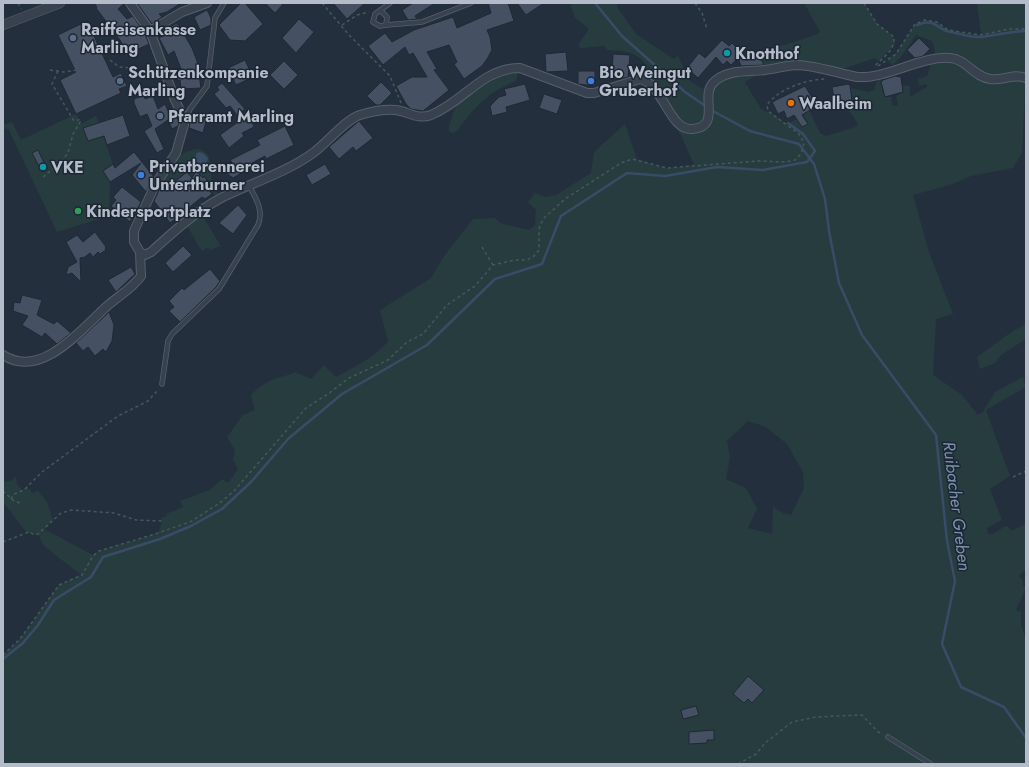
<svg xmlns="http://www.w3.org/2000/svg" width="1029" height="767" font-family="Jost,sans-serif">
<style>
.green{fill:#263c3f;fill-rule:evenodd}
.water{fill:#394c67}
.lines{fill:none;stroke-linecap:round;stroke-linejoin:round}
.stream{stroke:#394c67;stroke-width:2.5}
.building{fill:#455162;stroke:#1f2835}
.service-casing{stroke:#565f6c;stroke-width:5.5}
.minor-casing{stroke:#565f6c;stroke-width:10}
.tertiary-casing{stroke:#565f6c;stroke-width:10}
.path{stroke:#44595c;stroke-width:1.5;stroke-dasharray:3 3;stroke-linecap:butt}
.service{stroke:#38414e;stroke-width:4}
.minor{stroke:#38414e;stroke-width:8}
.tertiary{stroke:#38414e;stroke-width:9}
.service-dot{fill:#5c6f8a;stroke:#1d2633;stroke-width:1.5}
.culture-dot{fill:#0f9aa8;stroke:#1d2633;stroke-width:1.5}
.shop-dot{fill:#3f7fe0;stroke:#1d2633;stroke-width:1.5}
.food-dot{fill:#e8710a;stroke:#1d2633;stroke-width:1.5}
.leisure-dot{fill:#2e9e5b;stroke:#1d2633;stroke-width:1.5}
.labels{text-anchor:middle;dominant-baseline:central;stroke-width:3;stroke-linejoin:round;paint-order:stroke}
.poi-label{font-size:16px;font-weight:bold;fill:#b4bcc9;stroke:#1d2633;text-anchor:start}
.water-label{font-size:17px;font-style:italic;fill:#7c92b1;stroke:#1d2633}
</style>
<rect width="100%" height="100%" fill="#242f3e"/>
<path class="green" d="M 570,3 L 617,3 L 617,7 L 636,34 L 674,59 L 678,56 L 690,81 L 708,92 L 714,82 L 765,67 L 760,58 L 763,57 L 761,52 L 813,36 L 820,32 L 804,3 L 864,3 L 877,24 L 894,37 L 895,44 L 879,61 L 875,58 L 843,69 L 846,74 L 806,66 L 766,70 L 745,82 L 761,109 L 776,116 L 787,124 L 797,119 L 802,127 L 808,123 L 803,115 L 809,110 L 820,133 L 826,136 L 858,126 C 854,114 847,108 835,104 L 852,101 L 850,88 L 869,92 L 874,90 L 876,83 L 880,79 L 885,97 L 891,97 L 893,106 L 898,105 L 896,96 L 903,92 L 902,85 L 910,86 L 910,97 L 927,87 L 927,84 L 919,86 L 918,79 L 927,76 L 935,51 L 932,41 L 916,35 C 909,44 902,59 892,65 L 888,60 L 896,54 L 915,24 L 925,20 L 937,22 L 948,30 L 981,35 L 977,3 L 1026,3 L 1026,75 L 1022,153 L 1013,168 L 971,176 L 950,185 L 913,195 L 929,252 L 953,314 L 936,319 L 933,375 L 962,395 L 978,415 L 983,412 L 995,392 L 1023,377 L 1026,387 L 986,410 L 1010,476 L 990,489 L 1002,520 L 987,528 L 988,534 C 996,535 1000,527 1008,526 L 1011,531 L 1026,524 L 1026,569 L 1019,576 L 1023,580 L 1023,586 L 1026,588 L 1016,610 L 1021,612 L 1021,625 L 1026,638 L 1026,764 L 3,764 L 3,655 L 20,639 L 59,585 L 81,575 L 44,546 L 38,534 L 27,533 L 4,503 L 3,482 L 11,481 L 16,477 L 17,484 L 22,490 L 27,487 L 33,493 L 38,491 L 47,502 L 53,520 L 44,529 L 93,555 L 99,551 L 158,533 L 162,522 L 161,518 L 167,516 L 166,514 L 183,507 L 180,501 L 210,490 L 222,479 L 228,483 L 238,469 L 233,459 L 235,450 L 227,437 L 243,415 L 255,410 L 251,395 C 259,387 268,380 280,377 C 285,375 290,376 295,372 L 311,379 L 324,365 L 336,377 L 370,358 L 388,342 L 380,310 L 431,278 L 444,256 L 473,219 L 495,218 L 500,223 L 529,230 L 535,225 L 536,210 L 528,202 L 535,193 L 545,197 L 556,195 L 591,173 L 594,152 L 625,124 L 637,159 L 655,165 L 667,168 L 694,165 L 681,135 L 640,79 C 656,65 636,53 622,51 C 618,50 612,51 609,50 C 607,50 605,48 604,46 L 581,48 L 578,45 L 589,29 L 575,18 ZM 748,421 L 766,427 L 787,444 L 803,472 L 804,488 L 791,515 L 783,513 L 773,507 L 772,534 L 748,528 L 757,509 L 746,488 L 726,479 L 730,458 L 727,441 Z
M 519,68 L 516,81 C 486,93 475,107 457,131 L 453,133 L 449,131 L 449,125 L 458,100 L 476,84 Z
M 76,114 L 81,124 L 96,116 L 113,164 L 103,171 L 110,182 L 109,216 L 57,232 L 8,128 L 3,130 L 3,123 L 4,125 L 12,122 L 21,140 Z
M 199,149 C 211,153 210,162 211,173 C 211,180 215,188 218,194 L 215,196 L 208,188 L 211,184 L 205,176 L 203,178 L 196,171 L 192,178 L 187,172 L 170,185 L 164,180 C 174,162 177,151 199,149 Z
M 200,212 L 221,246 L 210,250 L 208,247 L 202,251 C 195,241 192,232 184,223 Z
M 1026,324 L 1026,339 L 1001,355 L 995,363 L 980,369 L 977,357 L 1013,331 Z"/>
<path class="water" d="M 199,152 L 203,153 L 208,158 L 205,171 L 196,171 L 194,167 L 196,154 Z"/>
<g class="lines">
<path class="stream" d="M 595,3 L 622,36 L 685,92 L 707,107
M 917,25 C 937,17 936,30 951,32 C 961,34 973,38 982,37 C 997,35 1011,31 1026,31
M 711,110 L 750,131 L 799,144 L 814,164 L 825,199 L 829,231 L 839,283 L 862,335 L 936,435 L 947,541 L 955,581 L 942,644 L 961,687 L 1004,707 L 1026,738
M 3,659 L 23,643 L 38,625 L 54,600 L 91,577 L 103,557 L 160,539 L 191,526 L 222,509 L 251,482 L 288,439 L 342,394 L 427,345 L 495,279 L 542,264 L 561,216 L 627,173 L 665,176 L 717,167 L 763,170 L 807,162 L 815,151 L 803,134 L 788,123"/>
</g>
<path class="building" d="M 94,3 L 125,3 L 118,9 L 127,19 L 133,16 L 145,34 L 149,44 L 128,54 L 120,40 L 96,8 L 97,7 Z
M 137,3 L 181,3 L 167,12 L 159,14 L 162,17 L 152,24 Z
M 241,3 L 245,3 L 263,24 L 245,41 L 230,40 L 219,25 Z
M 265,3 L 284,3 L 275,13 Z
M 333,3 L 365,3 L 347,19 Z
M 413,3 L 435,3 L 415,16 L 417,19 L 408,20 L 402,10 Z
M 488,3 L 508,3 L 514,21 L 487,30 L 490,37 L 492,50 L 487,59 L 482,66 L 464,79 L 454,64 L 457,62 L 449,45 L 427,52 L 437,69 L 434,70 L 449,90 L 423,111 L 411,109 L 406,104 L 396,86 L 412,77 L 427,77 L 413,53 L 409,55 L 405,47 L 383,65 L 368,46 L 385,33 L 392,42 L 414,30 L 453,17 L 457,28 L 491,13 Z
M 517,3 L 544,3 L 526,15 Z
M 207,10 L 211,18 L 211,25 L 200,30 L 194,17 Z
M 299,19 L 314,32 L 296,53 L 282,38 Z
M 87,21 L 113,77 L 121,73 L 127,86 L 119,89 L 121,93 L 76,114 L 60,80 L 76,72 L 58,35 Z
M 175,24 L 178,24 L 192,48 L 197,61 L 201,88 L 181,89 L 180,80 L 177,80 L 174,72 L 181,69 L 174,51 L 168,55 L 159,38 L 167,34 L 165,30 Z
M 919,38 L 930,49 L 923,56 L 915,58 L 907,50 Z
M 722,40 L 729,46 L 732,43 L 747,58 L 758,53 L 764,65 L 741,66 L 738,58 L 731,65 L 727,61 L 723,65 L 716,57 L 698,78 L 687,68 L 699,53 L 705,58 Z
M 566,52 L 568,71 L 546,72 L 545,54 Z
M 613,54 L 630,55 L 628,77 L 620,79 L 612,79 Z
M 245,60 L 253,77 L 236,85 L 228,68 Z
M 284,61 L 298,75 L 284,89 L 270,75 Z
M 578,71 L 595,71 L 595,86 L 578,84 Z
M 895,76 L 901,77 L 903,92 L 885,97 L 881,82 L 883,80 Z
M 381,82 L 392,93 L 380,105 L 376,105 L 367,96 Z
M 222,83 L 245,109 L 237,115 L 230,106 L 226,108 L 214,94 L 219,90 L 217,87 Z
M 525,84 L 530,100 L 506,107 L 507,112 L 492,116 L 490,106 L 499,97 L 506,95 L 504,89 Z
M 848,84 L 850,85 L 852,101 L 835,104 L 832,87 Z
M 805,86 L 817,106 L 802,115 L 808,124 L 802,127 L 794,115 L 787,119 L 784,111 L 778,114 L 772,102 Z
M 544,94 L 562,100 L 557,114 L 539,108 Z
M 144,95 L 145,99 L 153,96 L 158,109 L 165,104 L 168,111 L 173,109 L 179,122 L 178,126 L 172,129 L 168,120 L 155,129 L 164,149 L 157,153 L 144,131 L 152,126 L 147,114 L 140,117 L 134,103 L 134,99 Z
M 192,113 L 207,117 L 203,133 L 189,128 Z
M 123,115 L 130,136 L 107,145 L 104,136 L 88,141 L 83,128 Z
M 242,119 L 251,119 L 254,127 L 242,133 L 244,136 L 229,148 L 220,135 Z
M 359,121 L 373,138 L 356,151 L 353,147 L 339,159 L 329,147 Z
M 285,126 L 294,145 L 266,159 L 265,156 L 252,163 L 253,166 L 233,178 L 225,172 L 232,162 L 230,160 L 260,145 L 257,140 Z
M 38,150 L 47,169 L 42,172 L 32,153 Z
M 134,152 L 154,177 L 146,192 L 132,175 L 141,163 L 110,182 L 103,171 L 113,164 L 115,168 Z
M 325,164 L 331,174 L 312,185 L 306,175 Z
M 196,171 L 203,178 L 204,176 L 211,185 L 208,188 L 212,194 L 205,199 L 202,197 L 170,223 L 154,201 L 160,188 L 161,186 L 164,190 L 187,172 L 192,178 Z
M 122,187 L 141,202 L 130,222 L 111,206 L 116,200 L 113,197 Z
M 238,205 L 247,215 L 233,234 L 219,223 Z
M 95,232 L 106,247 L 105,248 L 106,250 L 100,254 L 98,252 L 93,257 L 90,253 L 85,257 L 80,258 L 81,282 L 72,273 L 66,275 L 68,267 L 77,262 L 66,242 L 77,235 L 83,242 Z
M 183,246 L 192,255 L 173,272 L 165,263 Z
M 131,267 L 135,274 L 116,292 L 108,280 Z
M 210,269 L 220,281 L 216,287 L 180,322 L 169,311 L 174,307 L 169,301 L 182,288 L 184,290 Z
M 22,295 L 42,300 L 37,315 L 54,324 L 57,321 L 71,333 L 57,344 L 45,333 L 42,337 L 22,325 L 28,316 L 13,311 L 14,302 L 20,303 Z
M 109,312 L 114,325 L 112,341 L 106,352 L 103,349 L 95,356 L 88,347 L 83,351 L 76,343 Z
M 748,676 L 764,690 L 752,703 L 748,699 L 744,703 L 733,694 Z
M 696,706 L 699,715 L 683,719 L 681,710 Z
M 714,730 L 714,740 L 707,740 L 707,743 L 689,744 L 689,732 Z"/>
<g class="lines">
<defs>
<path id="service" d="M 381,11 L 387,17 L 386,25 L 422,22 L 471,3
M 386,25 L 380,26 L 373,22 L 375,14 L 390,3
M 185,120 L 190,109 L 207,86 L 215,18 L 224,3
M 162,384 L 168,341 L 172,334 L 219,289 L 258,225 C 264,211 256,198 249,186
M 888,737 L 931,764"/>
<path id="minor" d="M 150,31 L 182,12 L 207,3
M 140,252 L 145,255 L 151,252 C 173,232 196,211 223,197 C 252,183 287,172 313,153 C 326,144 346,119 360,115 C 370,112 385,109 396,110 C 409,112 418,120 431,115 C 465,101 482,68 520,68 L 587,93 L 594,93 L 640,79 C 663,83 669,131 692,129 C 722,127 700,96 713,83 C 726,69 748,72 765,70 C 776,69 786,65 798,65 C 817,66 838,73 857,77 L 866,77 C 892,75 924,56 950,58 C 966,59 974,77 990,79 C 1003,81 1013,73 1026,78
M 3,355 C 41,380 82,329 106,307 C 117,297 133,288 141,276 L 140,252 L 134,242 L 134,231 L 155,185 L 176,153 L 185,121 L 175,100 L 150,31 L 130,3"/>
<path id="tertiary" d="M 3,25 L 60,3"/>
</defs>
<use href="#service" class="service-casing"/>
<use href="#minor" class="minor-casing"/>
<use href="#tertiary" class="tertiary-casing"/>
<path class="path" d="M 18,3 L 21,9
M 322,3 L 349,35 L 390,76 L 401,103
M 695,3 L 702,13 L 707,29
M 864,3 L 877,24 L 894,37 C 895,51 883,57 875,66
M 144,9 L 155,3
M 342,25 L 357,15 L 369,12
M 110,60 L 119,67 L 133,68
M 878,66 L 896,54 L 915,24 L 925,20 L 937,22 L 948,30 L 981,35 L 1009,29 L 1026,29
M 50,70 L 64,72 L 78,70
M 58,71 L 52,84 L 74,121 L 82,119
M 43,177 L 58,165 L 68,153 L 73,134 L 82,119
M 166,183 L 168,187
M 482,247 L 493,265
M 1013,477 L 1026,471
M 3,491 L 14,501 L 20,503
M 11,499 L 14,494 L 24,490 L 42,472 L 118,416 L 148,401 L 159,389
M 3,542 L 29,532 L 35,535 L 38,534 L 61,513 L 72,510 L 114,513 L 136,520 L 162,521
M 3,655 L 20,639 L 59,585 L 82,575 L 93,556 L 99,551 L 158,533 L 192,521 L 221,502 L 234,491 L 306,408 L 328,394 L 349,378 L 388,360 L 407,342 L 423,334 L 447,305 L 475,286 L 493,265 L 515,260 L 527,260 L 534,256 L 539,250 L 539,229 L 543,219 L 565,199 L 621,163 L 632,159 L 667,168 L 758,161 L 786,162 L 795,160 L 801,154 L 804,143 L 799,134 L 768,111 L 767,105 C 778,89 807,79 826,79
M 738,764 L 756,754 L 765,743 L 792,722 L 816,717 L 862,715 L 878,732 L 883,734"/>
<use href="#service" class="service"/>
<use href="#minor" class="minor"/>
<use href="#tertiary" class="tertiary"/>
</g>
<g class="service-dot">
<circle cx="73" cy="38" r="4"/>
<circle cx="120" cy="81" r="4"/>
<circle cx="160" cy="116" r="4"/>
</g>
<g class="culture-dot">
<circle cx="727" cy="53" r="4"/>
<circle cx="43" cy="167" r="4"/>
</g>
<g class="shop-dot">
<circle cx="591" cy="81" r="4"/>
<circle cx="141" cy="175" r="4"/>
</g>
<circle class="food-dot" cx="791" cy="103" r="4"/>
<circle class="leisure-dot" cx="78" cy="211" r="4"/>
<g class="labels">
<g class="poi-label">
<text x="81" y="29">Raiffeisenkasse<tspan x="81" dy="18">Marling</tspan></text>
<text x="735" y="53">Knotthof</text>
<text x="128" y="72">Schützenkompanie<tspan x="128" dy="18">Marling</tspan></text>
<text x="599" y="72">Bio Weingut<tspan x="599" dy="18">Gruberhof</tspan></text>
<text x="799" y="103">Waalheim</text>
<text x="168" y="116">Pfarramt Marling</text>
<text x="149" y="166">Privatbrennerei<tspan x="149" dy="18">Unterthurner</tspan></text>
<text x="51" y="167">VKE</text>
<text x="86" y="211">Kindersportplatz</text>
</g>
<g class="water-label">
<text transform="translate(957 506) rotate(83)">Ruibacher Greben</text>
</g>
</g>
<rect width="1029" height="767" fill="none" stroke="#b4bcc9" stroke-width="8"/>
</svg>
